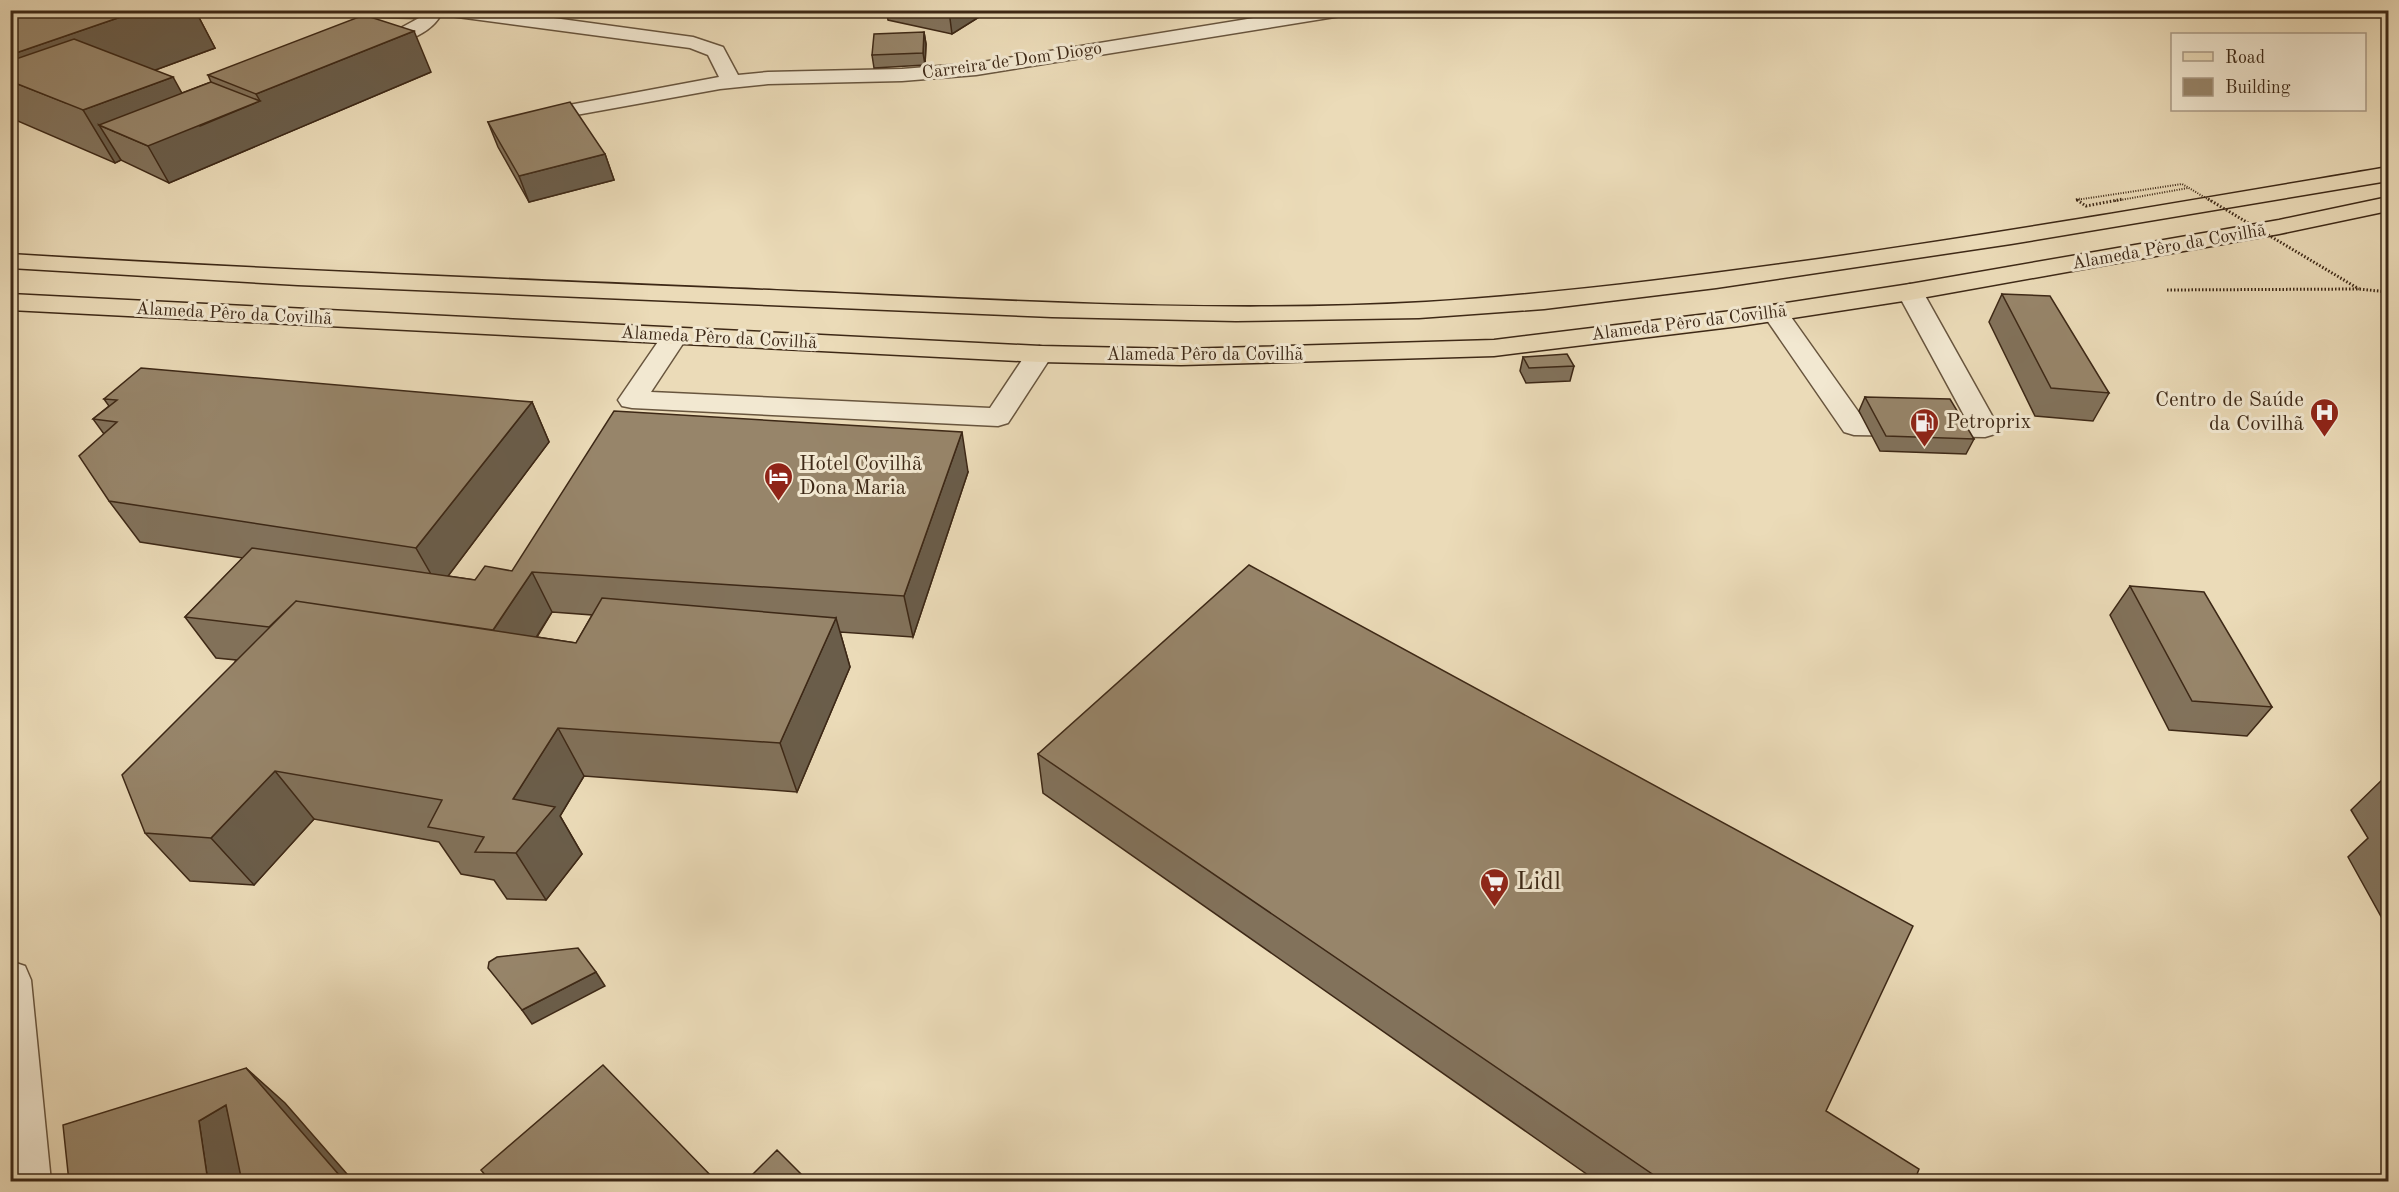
<svg xmlns="http://www.w3.org/2000/svg" width="2399" height="1192" font-family="'Old Standard TT',serif">
<style>
.lines{fill:none;stroke-linecap:round;stroke-linejoin:round}
.minor-casing{stroke:#68553e;stroke-width:3}
.major-casing{stroke:#3d2816;stroke-width:3}
.path{stroke:#3d2816;stroke-width:3;stroke-dasharray:1.5 2;stroke-linecap:butt}
.minor{fill:#f2e8d1;fill-rule:evenodd}
.major{fill:#ebdbb8;fill-rule:evenodd}
.path-bridge-far1{stroke:#3d2816;stroke-width:2;stroke-dasharray:1 1.5;stroke-linecap:butt}
.path-bridge{stroke:#3d2816;stroke-width:3;stroke-dasharray:1.5 2;stroke-linecap:butt}
.wall{fill:#82725b;stroke:#3d2816;stroke-width:1.5;fill-rule:evenodd}
.shaded-wall{fill:#6a5d4a;stroke:#3d2816;stroke-width:1.5}
.building{fill:#97856a;stroke:#3d2816;stroke-width:1.5}
.labels{text-anchor:middle;dominant-baseline:central;stroke-width:6;stroke-linejoin:round;paint-order:stroke}
.far-street-label{font-size:18px;fill:#3d2816;stroke:#f2e8d1}
.poi-label{font-size:21px;fill:#3d2816;stroke:#f2e8d1;text-anchor:start}
.near-poi-label{font-size:26px;fill:#3d2816;stroke:#f2e8d1;text-anchor:start}
</style>
<rect width="100%" height="100%" fill="#ebdbb8"/>
<filter id="stains"><feTurbulence type="fractalNoise" baseFrequency=".00333" numOctaves="4"/><feColorMatrix values="0 0 0 0 .2 0 0 0 0 .09 0 0 0 0 .02 0 0 0 .5 -.17"/></filter>
<radialGradient id="worn" r=".72"><stop offset=".6" stop-color="#630" stop-opacity="0"/><stop offset="1" stop-color="#630" stop-opacity=".3"/></radialGradient>
<g class="lines">
<defs>
<path id="minor" d="M 327,10 L 495,10 L 693,37 L 723,47 L 738,75 L 768,72 L 902,69 L 976,63 L 1303,10 L 1350,10 L 1348,14 L 1341,16 L 976,75 L 902,81 L 768,84 L 720,89 L 576,115 L 569,113 L 566,109 L 569,105 L 719,77 L 708,55 L 690,48 L 450,16 L 442,12 C 433,36 393,46 370,52 L 363,50 L 360,46 L 363,42 L 397,30 L 419,18 L 336,16 L 329,14 Z
M 1910,284 L 1919,287 L 1923,292 L 1999,428 L 1995,434 L 1985,437 L 1854,435 L 1844,432 L 1762,313 L 1766,307 L 1775,305 L 1784,307 L 1862,417 L 1966,419 L 1897,292 L 1901,287 Z
M 675,328 L 684,330 L 688,336 L 651,392 L 990,408 L 1030,348 L 1040,346 L 1050,348 L 1053,354 L 1008,423 L 998,426 L 632,408 L 622,406 L 618,400 L 666,330 Z
M 10,961 L 25,966 L 31,980 L 51,1182 L 10,1182 Z"/>
<path id="major" d="M 2388,167 L 2388,181 L 2011,244 L 1716,288 L 1544,309 L 1419,318 L 1236,321 L 1052,317 L 298,285 L 10,268 L 10,254 C 270,270 530,280 790,291 C 1001,300 1214,314 1426,302 C 1558,294 1688,277 1819,259 C 2009,232 2199,199 2388,167 Z
M 2388,197 L 2388,211 L 2279,234 L 1910,300 L 1740,326 L 1494,356 L 1181,365 L 1040,362 L 10,310 L 10,294 L 1040,346 L 1181,349 L 1494,340 L 1740,310 L 1910,284 L 2279,220 Z"/>
</defs>
<use href="#minor" class="minor-casing"/>
<use href="#major" class="major-casing"/>
<path class="path" d="M 2388,271 L 2386,273 L 2388,274
M 2167,290 L 2359,289 L 2388,292"/>
<use href="#minor" class="minor"/>
<use href="#major" class="major"/>
<path class="path-bridge-far1" d="M 2076,200 L 2182,184 L 2211,201
M 2115,201 L 2188,188"/>
<path class="path-bridge" d="M 2208,199 L 2359,289
M 2076,200 L 2080,199
M 2077,200 L 2086,206 L 2123,199"/>
</g>
<path class="wall" d="M 40,10 L 195,10 L 215,48 L 155,70 L 182,93 L 211,82 L 208,75 L 431,72 L 169,183 L 121,160 L 115,163 L 18,121 L 10,124 L 10,20 Z
M 886,10 L 987,10 L 987,12 L 952,34 L 888,20 Z
M 924,32 L 926,44 L 925,65 L 874,68 L 872,55 Z
M 488,122 L 605,154 L 614,180 L 529,202 L 498,147 Z
M 2002,294 L 2109,393 L 2093,421 L 2035,416 L 1989,322 Z
M 1523,357 L 1574,366 L 1570,381 L 1526,383 L 1520,371 Z
M 1865,397 L 1974,439 L 1966,454 L 1880,451 L 1859,411 Z
M 104,399 L 532,402 L 549,442 L 448,576 L 475,580 L 512,571 L 968,472 L 913,637 L 840,632 L 850,667 L 797,792 L 584,776 L 560,816 L 582,854 L 546,900 L 507,899 L 494,880 L 461,874 L 439,842 L 314,819 L 254,885 L 190,881 L 145,833 L 236,660 L 216,658 L 185,617 L 243,558 L 140,542 L 109,501 L 104,434 L 93,419 L 109,406 ZM 552,612 L 592,615 L 576,643 L 537,637 Z
M 2130,586 L 2272,707 L 2247,736 L 2169,730 L 2110,615 Z
M 1038,754 L 1826,1111 L 1914,1182 L 1598,1182 L 1043,793 Z
M 2388,774 L 2388,929 L 2348,857 L 2368,838 L 2351,810 Z"/>
<path class="shaded-wall" d="M 141,10 L 195,10 L 215,48 L 66,103 L 10,81 L 10,55 Z
M 987,10 L 987,12 L 952,34 L 949,11 Z
M 414,31 L 431,72 L 169,183 L 148,146 L 99,125 L 121,160 L 115,163 L 83,110 L 173,77 L 200,126 L 260,101 L 256,94 Z
M 924,32 L 926,44 L 925,65 L 923,53 Z
M 10,110 L 18,121 L 10,124 Z
M 605,154 L 614,180 L 529,202 L 519,176 Z
M 532,402 L 549,442 L 439,588 L 416,548 Z
M 962,432 L 968,472 L 913,637 L 904,596 Z
M 532,572 L 552,612 L 510,679 L 488,638 Z
M 836,618 L 850,667 L 797,792 L 780,743 Z
M 558,728 L 584,776 L 560,816 L 582,854 L 546,900 L 516,853 L 513,799 Z
M 275,771 L 314,819 L 254,885 L 211,838 Z
M 596,972 L 605,986 L 532,1024 L 522,1010 Z
M 246,1068 L 285,1103 L 354,1182 L 334,1182 Z
M 226,1105 L 245,1182 L 208,1182 L 199,1121 Z"/>
<path class="building" d="M 40,10 L 141,10 L 10,55 L 10,20 Z
M 364,15 L 414,31 L 256,94 L 208,75 Z
M 924,32 L 923,53 L 872,55 L 874,34 Z
M 74,39 L 173,77 L 83,110 L 10,81 L 10,61 Z
M 211,82 L 260,101 L 148,146 L 99,125 Z
M 570,102 L 605,154 L 519,176 L 488,122 Z
M 2002,294 L 2050,296 L 2109,393 L 2051,388 Z
M 1567,354 L 1574,366 L 1529,368 L 1523,357 Z
M 141,368 L 532,402 L 416,548 L 109,501 L 79,456 L 117,422 L 93,419 L 117,400 L 104,399 Z
M 1865,397 L 1950,399 L 1974,439 L 1886,436 Z
M 614,411 L 962,432 L 904,596 L 532,572 L 493,630 L 296,601 L 269,627 L 185,617 L 252,548 L 475,580 L 485,566 L 512,571 Z
M 1249,565 L 1913,926 L 1826,1111 L 1919,1169 L 1914,1182 L 1664,1182 L 1038,754 Z
M 2130,586 L 2204,592 L 2272,707 L 2192,701 Z
M 602,598 L 836,618 L 780,743 L 558,728 L 513,799 L 555,807 L 516,853 L 475,852 L 484,837 L 428,827 L 442,800 L 275,771 L 211,838 L 145,833 L 122,775 L 296,601 L 576,643 Z
M 578,948 L 596,972 L 522,1010 L 488,968 L 489,962 L 497,957 Z
M 603,1065 L 717,1182 L 491,1182 L 481,1170 Z
M 246,1068 L 340,1176 L 334,1182 L 242,1182 L 226,1105 L 199,1121 L 208,1182 L 69,1182 L 63,1125 Z
M 777,1150 L 809,1182 L 745,1182 Z"/>
<defs>
<symbol id="hospital-pin" viewBox="-11 -11 22 30"><path d="M0 17L-7.5 6A9.5 9.5 0 1 1 7.5 6Z" fill="#8f2418" stroke="#f2e8d1"/><path d="M-5-5h3v3.5h4V-5h3V5h-3V1.5h-4V5h-3Z" fill="#fff"/></symbol>
<symbol id="fuel-pin" viewBox="-11 -11 22 30"><path d="M0 17L-7.5 6A9.5 9.5 0 1 1 7.5 6Z" fill="#8f2418" stroke="#f2e8d1"/><path d="M-5.5-6h7V0h2V4h1.3V-2.5L3-4.5l.8-.8L6-3V5H2.5V1h-1V6h-7ZM-4.2-4.7v3.2H.2V-4.7Z" fill="#fff"/></symbol>
<symbol id="hotel-pin" viewBox="-11 -11 22 30"><path d="M0 17L-7.5 6A9.5 9.5 0 1 1 7.5 6Z" fill="#8f2418" stroke="#f2e8d1"/><path d="M-6-4.5h1.5V1H6V5H4.5V3h-9V5H-6ZM-4 0a1.8 1.8 0 1 1 3.6 0ZM.5 0V-2.5h3Q6-2.5 6 0Z" fill="#fff"/></symbol>
<symbol id="supermarket-pin" viewBox="-11 -11 22 30"><path d="M0 17L-7.5 6A9.5 9.5 0 1 1 7.5 6Z" fill="#8f2418" stroke="#f2e8d1"/><path d="M-6-5.5h2.5l.6 2H6L4.5 2H-2.5L-4.4-4H-6ZM-1.5 3.2a1.3 1.3 0 1 0 .1 0ZM3 3.2a1.3 1.3 0 1 0 .1 0Z" fill="#fff"/></symbol>
</defs>
<g fill-rule="evenodd">
<use href="#hospital-pin" x="2308" y="396" width="33" height="45"/>
<use href="#fuel-pin" x="1908" y="406" width="33" height="45"/>
<use href="#hotel-pin" x="762" y="460" width="33" height="45"/>
<use href="#supermarket-pin" x="1478" y="866" width="33" height="45"/>
</g>
<g class="labels">
<g class="far-street-label">
<text transform="translate(1012 61) rotate(-8)">Carreira de Dom Diogo</text>
<text transform="translate(2169 247) rotate(-10)">Alameda Pêro da Covilhã</text>
<text transform="translate(234 314) rotate(3)">Alameda Pêro da Covilhã</text>
<text transform="translate(1689 323) rotate(-7)">Alameda Pêro da Covilhã</text>
<text transform="translate(719 338) rotate(3)">Alameda Pêro da Covilhã</text>
<text x="1205" y="355">Alameda Pêro da Covilhã</text>
</g>
<g class="poi-label">
<text x="2304" y="400" text-anchor="end">Centro de Saúde<tspan x="2304" dy="24">da Covilhã</tspan></text>
<text x="1946" y="422">Petroprix</text>
<text x="799" y="464">Hotel Covilhã<tspan x="799" dy="24">Dona Maria</tspan></text>
</g>
<g class="near-poi-label">
<text x="1516" y="882">Lidl</text>
</g>
</g>
<rect width="2399" height="1192" fill="none" stroke="#ebdbb8" stroke-width="36"/>
<rect x="12" y="12" width="2375" height="1168" fill="none" stroke="#3d2816" stroke-width="3"/>
<rect x="18" y="18" width="2363" height="1156" fill="none" stroke="#3d2816" stroke-width="1.5"/>
<rect x="2171" y="33" width="195" height="78" fill="#f2e8d1" stroke="#aa9b86" stroke-width="1.5"/>
<rect x="2183" y="52" width="30" height="9" fill="#ebdbb8" stroke="#aa9b86" stroke-width="1.5"/>
<text x="2225" y="63" font-size="18" fill="#3d2816">Road</text>
<rect x="2183" y="78" width="30" height="18" fill="#97856a" stroke="#aa9b86" stroke-width="1.5"/>
<text x="2225" y="93" font-size="18" fill="#3d2816">Building</text>
<rect width="100%" height="100%" filter="url(#stains)"/>
<rect width="100%" height="100%" fill="url(#worn)"/>
</svg>
